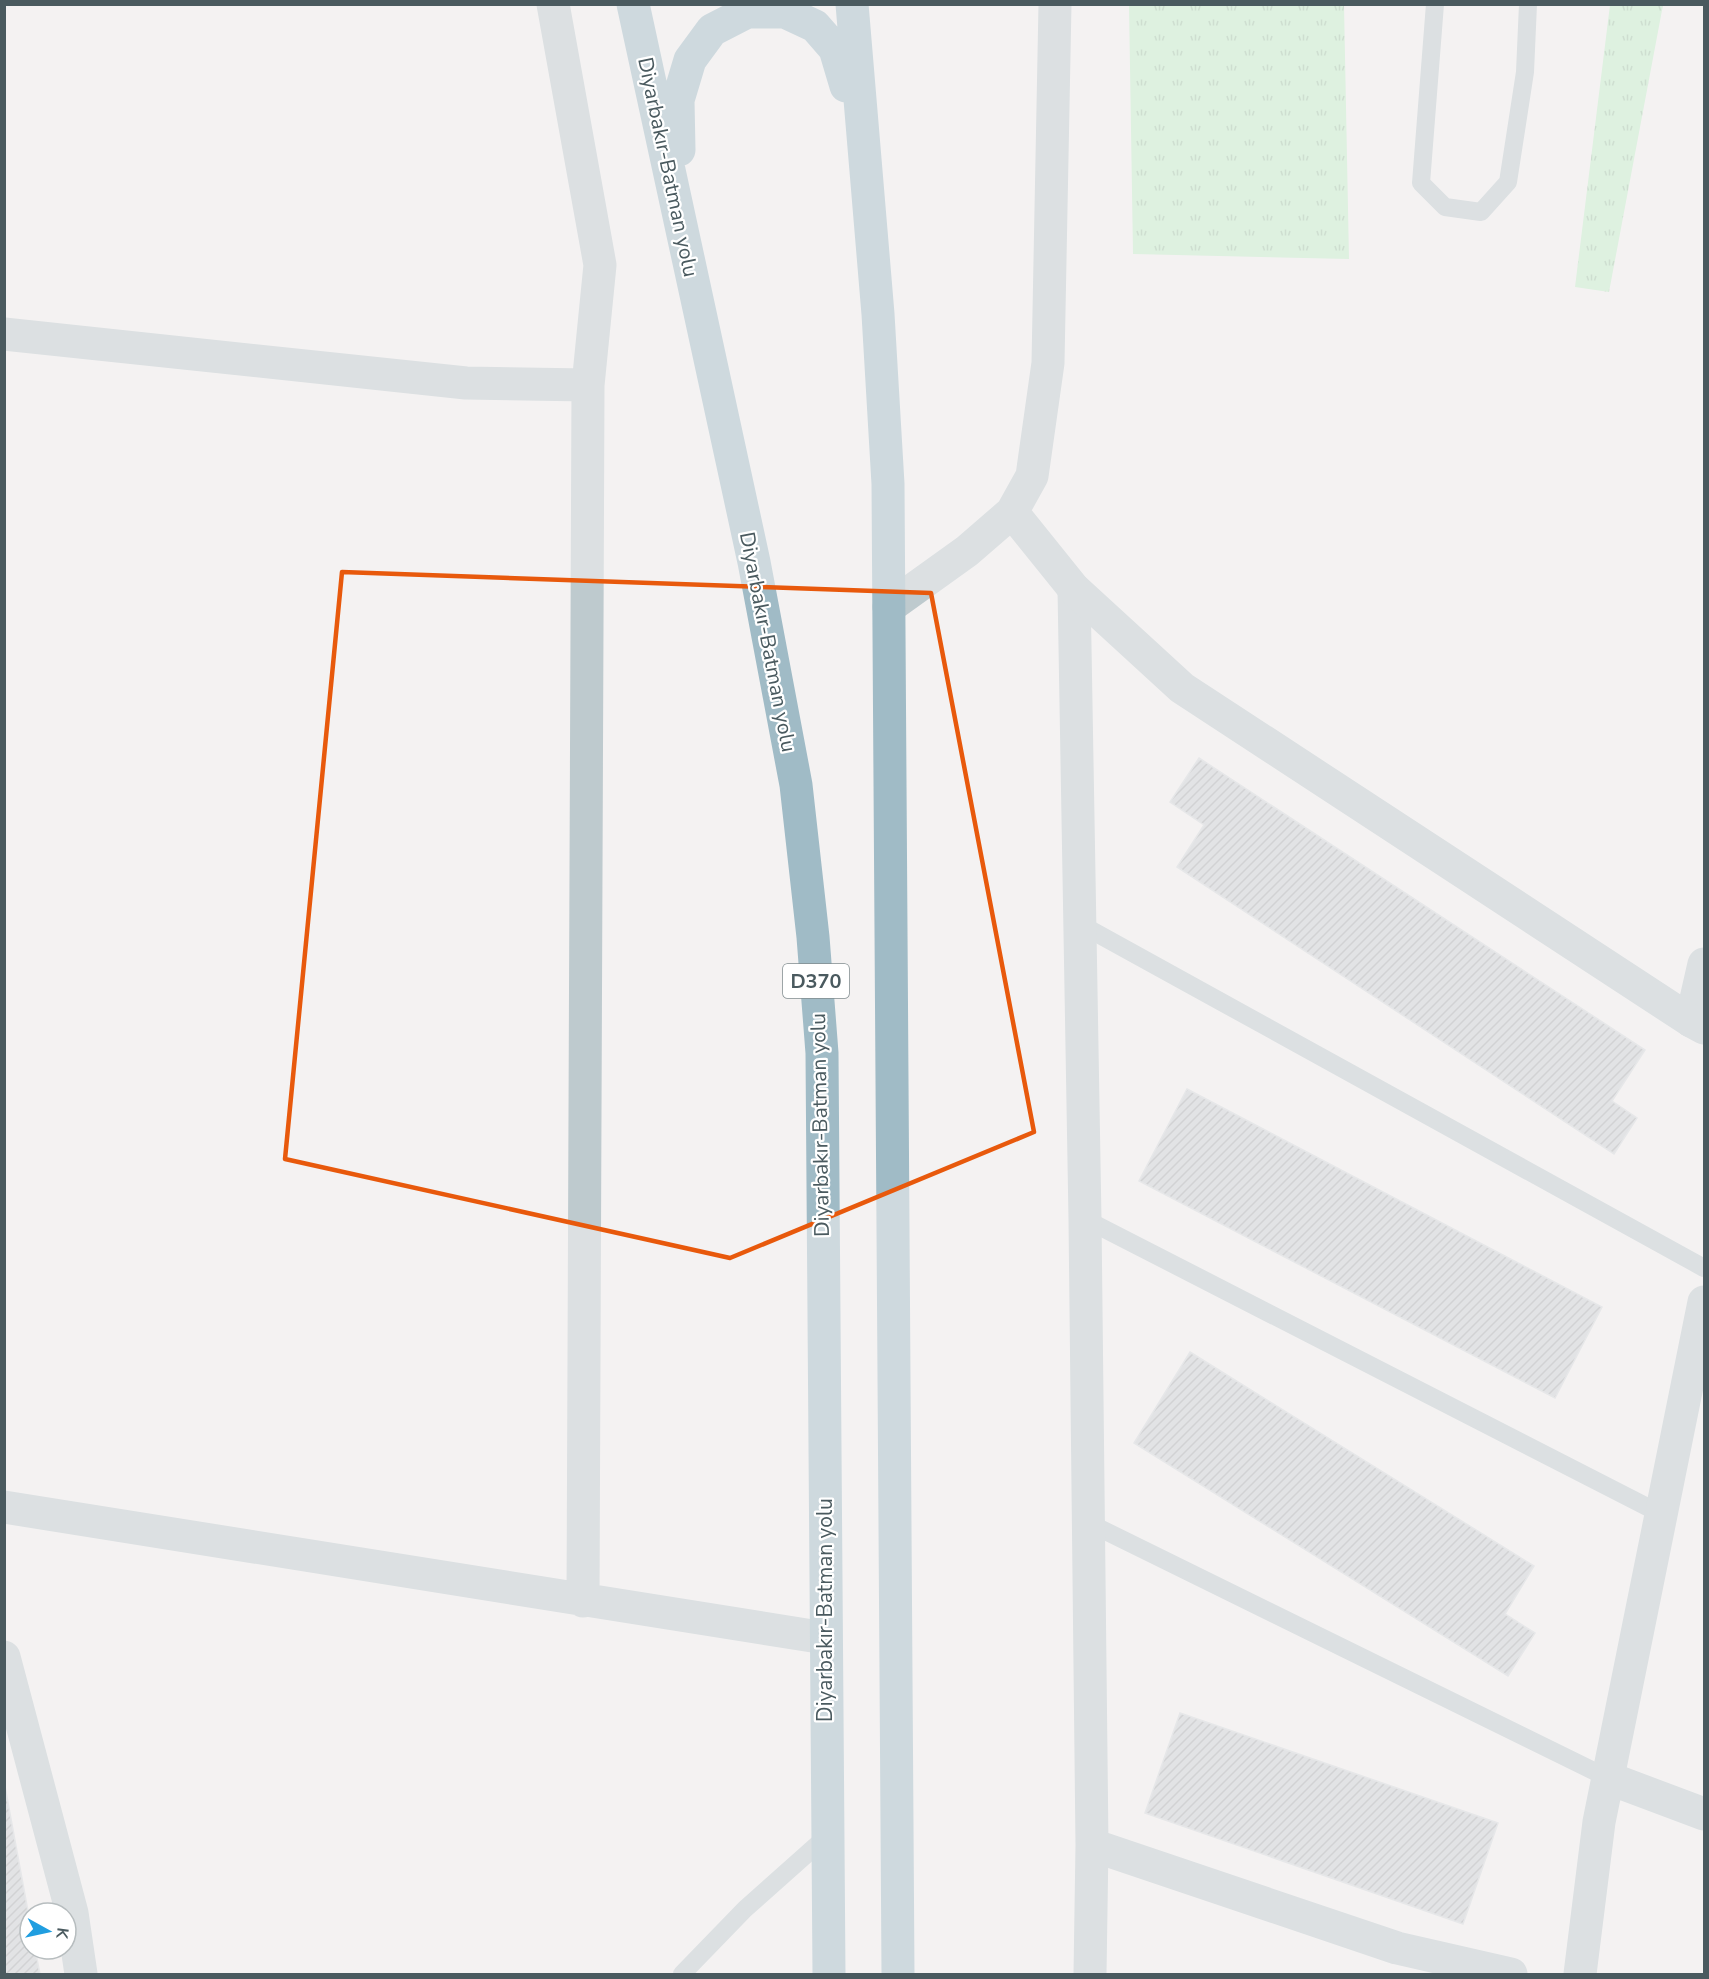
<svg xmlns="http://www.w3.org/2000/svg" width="1709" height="1979" font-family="'Nunito Sans',sans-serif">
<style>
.grass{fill:url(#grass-tufts)}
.building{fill:url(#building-hatch);stroke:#d6dadd;stroke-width:1.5}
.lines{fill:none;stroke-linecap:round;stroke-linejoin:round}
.service{stroke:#becace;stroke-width:18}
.minor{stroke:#becace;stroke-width:33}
.tertiary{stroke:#becace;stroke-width:33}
.trunk{stroke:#a0bbc6;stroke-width:33}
.marked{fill:none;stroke:#e8590c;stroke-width:4.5;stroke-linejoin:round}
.labels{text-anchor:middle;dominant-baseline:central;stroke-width:4.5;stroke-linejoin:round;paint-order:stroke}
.shield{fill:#fff;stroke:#808c8f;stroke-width:1.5}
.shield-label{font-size:20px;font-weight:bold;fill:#4a5a5f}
.street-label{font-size:21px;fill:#4a5a5f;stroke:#fff}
</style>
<defs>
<pattern id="grass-tufts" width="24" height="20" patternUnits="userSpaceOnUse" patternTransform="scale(1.5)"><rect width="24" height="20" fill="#c3efca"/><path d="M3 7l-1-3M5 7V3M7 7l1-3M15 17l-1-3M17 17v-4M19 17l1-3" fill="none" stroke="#a0c5a7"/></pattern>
<pattern id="building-hatch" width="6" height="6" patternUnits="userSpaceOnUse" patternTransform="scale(1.5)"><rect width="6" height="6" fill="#ccd0d4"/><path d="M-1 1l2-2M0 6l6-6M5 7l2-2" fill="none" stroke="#a8acaf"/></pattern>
</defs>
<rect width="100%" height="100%" fill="#f4f2f2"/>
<path class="grass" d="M 1129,5 L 1344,5 L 1349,259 L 1133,254 Z
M 1610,5 L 1663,5 L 1609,292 L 1575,287 Z"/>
<path class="building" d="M 1199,758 L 1645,1050 L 1612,1101 L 1637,1118 L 1614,1154 L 1177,867 L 1204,825 L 1170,802 Z
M 1187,1089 L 1602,1307 L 1555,1398 L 1139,1181 Z
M 1190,1352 L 1534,1566 L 1505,1614 L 1535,1633 L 1508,1676 L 1134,1443 Z
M 1180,1713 L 1498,1823 L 1463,1924 L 1145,1813 Z
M 4,1781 L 30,1922 L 30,1949 L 35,1949 L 40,1974 L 4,1974 Z"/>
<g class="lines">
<path class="service" d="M 1435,4 L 1421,183 L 1445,207 L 1481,212 L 1508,182 L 1525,72 L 1528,4
M 1080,924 L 1704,1268
M 1085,1219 L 1661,1514
M 1089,1523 L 1608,1778
M 682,1974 L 745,1909 L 827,1836"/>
<path class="minor" d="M 553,4 L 600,265 L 588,385 L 583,1601
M 4,334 L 466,383 L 588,385
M 1074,589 L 1085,1219 L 1092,1845 L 1090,1974
M 1691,1021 L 1704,964
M 4,1507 L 825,1638
M 4,1657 L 72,1913 L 81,1974
M 1608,1778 L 1704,1814
M 1092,1845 L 1397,1948 L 1511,1974
M 1580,1974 L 1599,1822 L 1704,1302"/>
<path class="tertiary" d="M 1012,512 L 1074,589 L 1182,688 L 1691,1021 L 1704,1028
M 889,607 L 967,551 L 1012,512 L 1032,476 L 1048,363 L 1055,4"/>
<path class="trunk" d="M 633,4 L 754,562 L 796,785 L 813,937 L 822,1053 L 829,1974
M 852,4 L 878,314 L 888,484 L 898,1974
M 679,150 L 678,100 L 690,60 L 712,30 L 747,12 L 785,12 L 815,26 L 835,49 L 846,86"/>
</g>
<path d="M0 0H1709V1979H0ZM 342,572 L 931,593 L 1034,1132 L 730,1258 L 285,1159 Z" fill="#f4f2f2" fill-opacity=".55" fill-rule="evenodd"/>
<path class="marked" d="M 342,572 L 931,593 L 1034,1132 L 730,1258 L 285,1159 Z"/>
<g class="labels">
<rect class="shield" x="783" y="964" width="66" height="34" rx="4.5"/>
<g class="shield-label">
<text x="816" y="981">D370</text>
</g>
<g class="street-label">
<text transform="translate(668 167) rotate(78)">Diyarbakır-Batman yolu</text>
<text transform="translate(768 642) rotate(79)">Diyarbakır-Batman yolu</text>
<text transform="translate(820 1125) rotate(-91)">Diyarbakır-Batman yolu</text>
<text transform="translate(825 1610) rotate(-90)">Diyarbakır-Batman yolu</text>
</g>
</g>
<rect width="1709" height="1979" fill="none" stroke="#4a5a5f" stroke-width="12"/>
<g transform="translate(48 1931) rotate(98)"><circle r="28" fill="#ffffff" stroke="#b7bdbf" stroke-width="1.5"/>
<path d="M0-4.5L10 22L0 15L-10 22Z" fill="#209ee0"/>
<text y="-9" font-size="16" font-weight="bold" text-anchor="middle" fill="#4a5a5f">K</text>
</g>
</svg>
